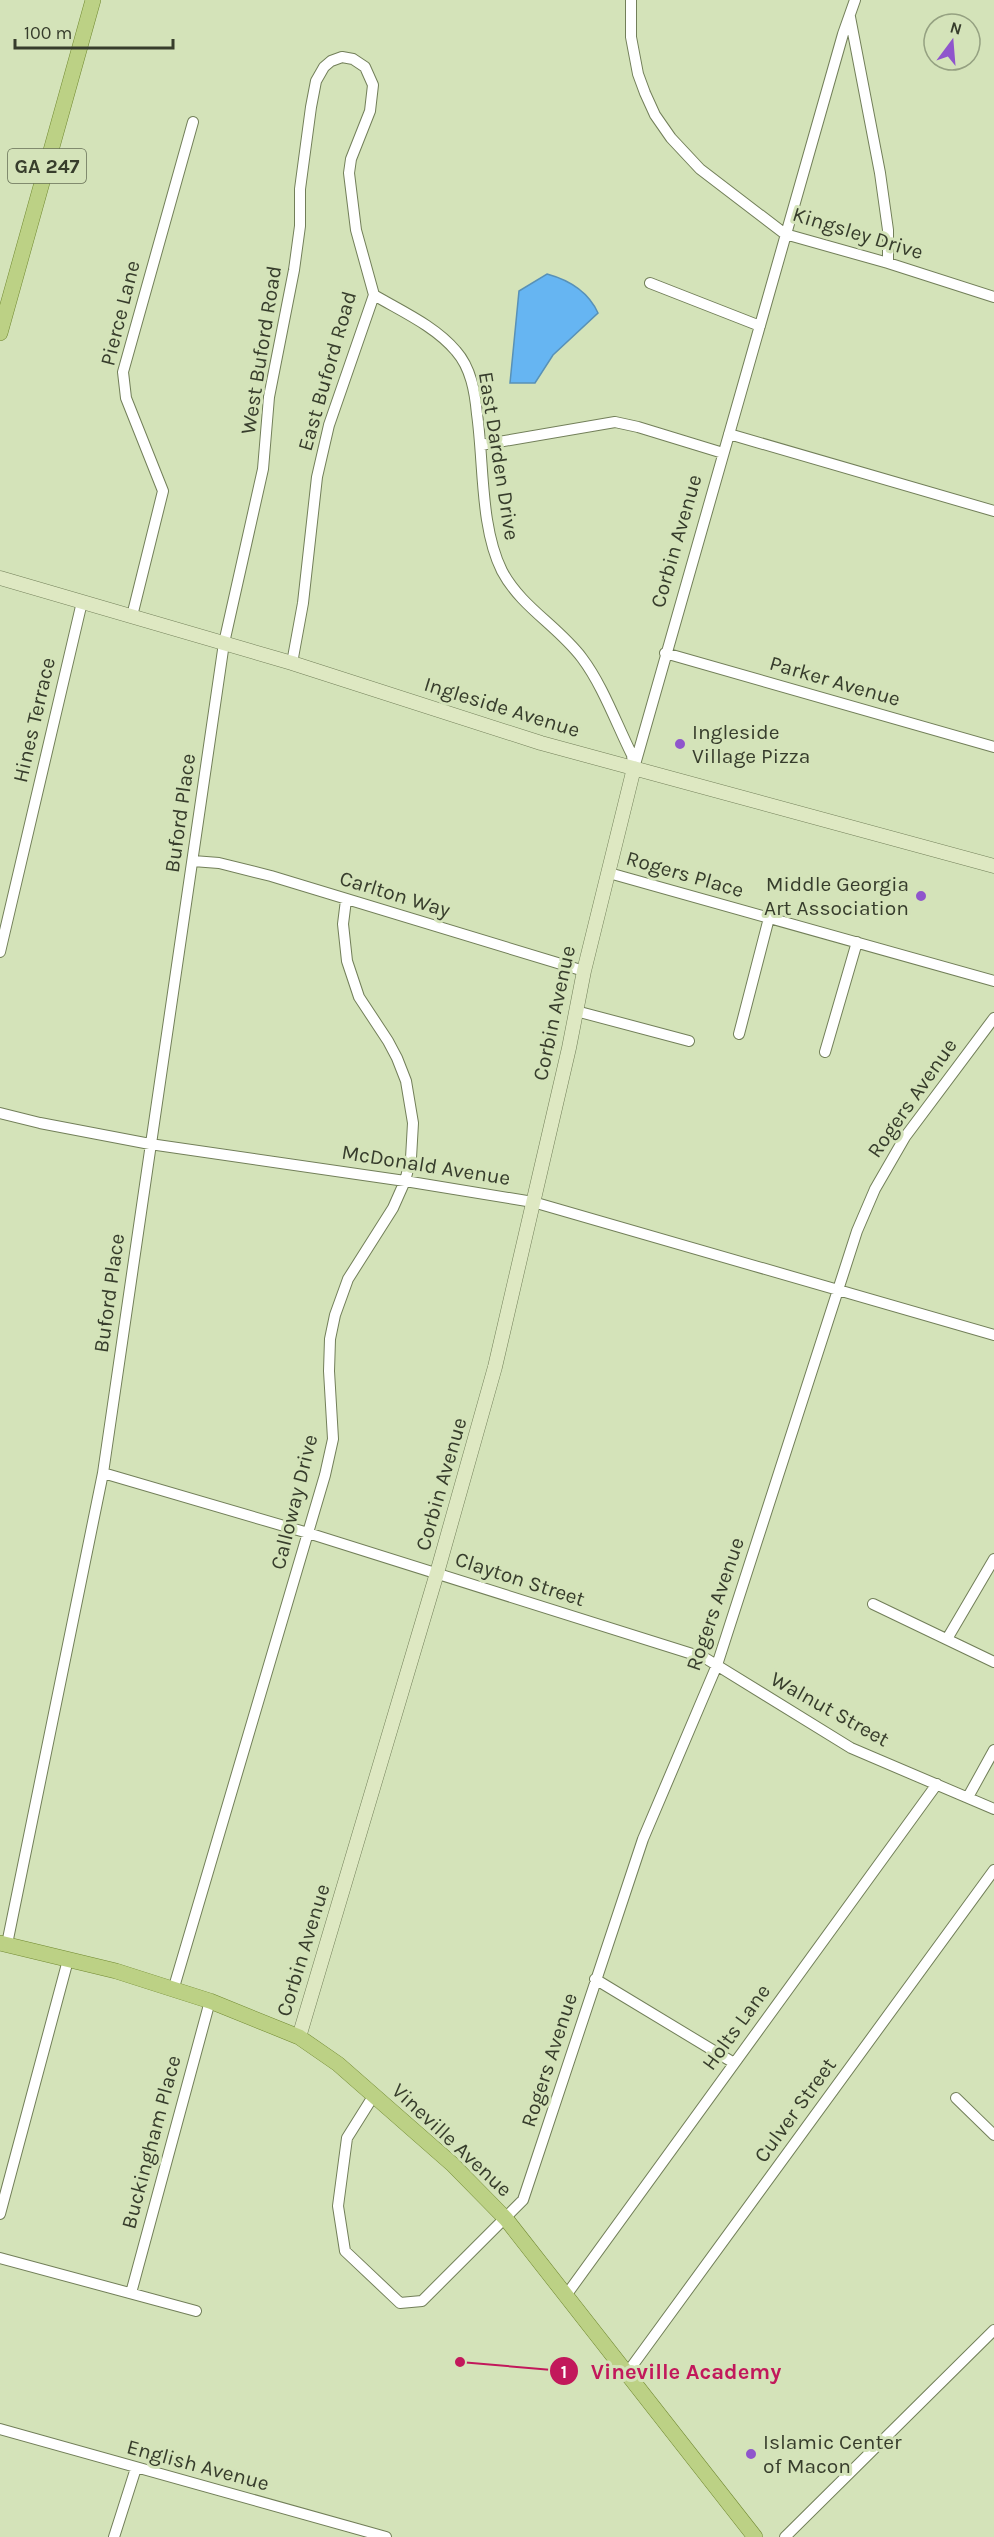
<svg xmlns="http://www.w3.org/2000/svg" width="994" height="2537" font-family="Karla,sans-serif">
<style>
.water{fill:#66b5f2;stroke:#5891b7;stroke-width:1.5}
.lines{fill:none;stroke-linecap:round;stroke-linejoin:round}
.street-casing{stroke:#727f59;stroke-width:12}
.secondary-casing{stroke:#727f59;stroke-width:15}
.primary-casing{stroke:#718931;stroke-width:16}
.street{stroke:#fff;stroke-width:10}
.secondary{stroke:#dee8c2;stroke-width:14}
.primary{stroke:#bcd185;stroke-width:15}
.poi-dot{fill:#8f55cc;stroke:#d4e3b9;stroke-width:2}
.labels{text-anchor:middle;dominant-baseline:central;stroke-width:6;stroke-linejoin:round;paint-order:stroke}
.shield{fill:#d4e3b9;stroke:#666f56;stroke-width:1.5}
.shield-label{font-size:20px;font-weight:bold;fill:#373d2c}
.street-label{font-size:21px;fill:#373d2c;stroke:#d4e3b9}
.poi-label{font-size:21px;fill:#373d2c;stroke:#d4e3b9;text-anchor:start}
.leader{fill:none;stroke:#c2185b;stroke-width:2}
.callout-dot{fill:#c2185b;stroke:#d4e3b9;stroke-width:2}
.mark-label{font-size:18px;text-anchor:middle;font-weight:bold;fill:#fff}
.callout-label{font-size:22px;text-anchor:middle;font-weight:bold;fill:#c2185b;stroke:#d4e3b9;stroke-width:6;stroke-linejoin:round;paint-order:stroke}
</style>
<rect width="100%" height="100%" fill="#d4e3b9"/>
<path class="water" d="M 547,274 C 569,280 588,291 598,313 L 553,355 L 535,383 L 510,383 L 519,291 Z"/>
<g class="lines">
<defs>
<path id="street" d="M 631,0 L 631,37 L 638,74 L 645,93 L 655,115 L 671,138 L 700,169 L 785,234 L 888,263 L 994,297
M 850,17 L 880,173 L 888,230 L 888,263
M 650,283 L 760,326
M 374,295 C 401,311 435,326 456,351 C 471,368 475,392 477,414 C 484,463 480,527 502,571 C 521,607 558,626 582,658 C 603,686 616,723 632,755 L 633,764
M 729,434 L 994,511
M 481,445 L 615,422 L 638,427 L 723,453
M 132,616 L 163,491 L 126,398 L 123,372 L 193,122
M 665,653 L 994,747
M 634,768 L 843,34 L 855,0
M 193,861 L 219,863 L 271,876 L 584,971
M 609,873 L 994,981
M 0,952 L 82,602
M 576,1011 L 689,1041
M 739,1034 L 769,918
M 825,1052 L 857,942
M 0,1113 L 40,1123 L 150,1144 L 405,1181 L 533,1202 L 994,1335
M 103,1473 L 308,1533 L 705,1658 L 851,1748 L 994,1809
M 873,1604 L 994,1662
M 947,1639 L 994,1559
M 968,1797 L 994,1750
M 7,1944 L 103,1473 L 224,643 L 263,469 L 269,397 L 294,270 L 300,226 L 300,189 L 311,107 L 316,81 L 324,67 L 331,61 L 342,57 L 353,59 L 365,67 L 373,85 L 370,111 L 351,159 L 349,173 L 356,230 L 374,295 L 329,425 L 317,477 L 303,603 L 292,663
M 595,1979 L 734,2063
M 174,1987 L 325,1475 L 333,1439 L 329,1371 L 330,1339 L 335,1315 L 348,1279 L 393,1208 L 405,1181 L 411,1158 L 413,1123 L 406,1081 L 397,1058 L 388,1041 L 359,997 L 347,961 L 343,924 L 346,900
M 374,2095 L 347,2138 L 338,2206 L 345,2251 L 400,2303 L 422,2301 L 523,2200 L 643,1839 L 717,1665 L 857,1231 L 875,1189 L 905,1137 L 994,1018
M 956,2098 L 994,2135
M 0,2214 L 68,1960
M 0,2258 L 196,2311
M 131,2293 L 210,2001
M 567,2294 L 937,1784
M 627,2373 L 994,1870
M 0,2429 L 386,2537
M 114,2537 L 136,2468
M 785,2537 L 994,2330"/>
<path id="secondary" d="M 0,578 L 292,663 L 541,743 L 994,866
M 299,2037 L 437,1573 L 495,1367 L 569,1048 L 584,971 L 634,768"/>
<path id="primary" d="M 0,333 L 93,0
M 0,1943 L 116,1971 L 210,2001 L 299,2037 L 338,2064 L 452,2164 L 506,2219 L 755,2537"/>
</defs>
<use href="#street" class="street-casing"/>
<use href="#secondary" class="secondary-casing"/>
<use href="#primary" class="primary-casing"/>
<use href="#street" class="street"/>
<use href="#secondary" class="secondary"/>
<use href="#primary" class="primary"/>
</g>
<g class="poi-dot">
<circle cx="680" cy="744" r="6"/>
<circle cx="921" cy="896" r="6"/>
<circle cx="751" cy="2454" r="6"/>
</g>
<g class="labels">
<rect class="shield" x="8" y="149" width="78" height="34" rx="4.5"/>
<g class="shield-label">
<text x="47" y="166">GA 247</text>
</g>
<g class="street-label">
<text transform="translate(858 233) rotate(17)">Kingsley Drive</text>
<text transform="translate(120 313) rotate(-76)">Pierce Lane</text>
<text transform="translate(261 350) rotate(-81)">West Buford Road</text>
<text transform="translate(327 371) rotate(-74)">East Buford Road</text>
<text transform="translate(499 456) rotate(81)">East Darden Drive</text>
<text transform="translate(676 541) rotate(-74)">Corbin Avenue</text>
<text transform="translate(835 681) rotate(16)">Parker Avenue</text>
<text transform="translate(502 707) rotate(17)">Ingleside Avenue</text>
<text transform="translate(34 720) rotate(-77)">Hines Terrace</text>
<text transform="translate(180 813) rotate(-82)">Buford Place</text>
<text transform="translate(685 874) rotate(16)">Rogers Place</text>
<text transform="translate(395 894) rotate(17)">Carlton Way</text>
<text transform="translate(554 1013) rotate(-78)">Corbin Avenue</text>
<text transform="translate(912 1098) rotate(-55)">Rogers Avenue</text>
<text transform="translate(426 1165) rotate(9)">McDonald Avenue</text>
<text transform="translate(109 1293) rotate(-82)">Buford Place</text>
<text transform="translate(441 1484) rotate(-74)">Corbin Avenue</text>
<text transform="translate(294 1502) rotate(-76)">Calloway Drive</text>
<text transform="translate(520 1579) rotate(18)">Clayton Street</text>
<text transform="translate(715 1604) rotate(-71)">Rogers Avenue</text>
<text transform="translate(830 1709) rotate(29)">Walnut Street</text>
<text transform="translate(303 1950) rotate(-73)">Corbin Avenue</text>
<text transform="translate(736 2027) rotate(-54)">Holts Lane</text>
<text transform="translate(549 2060) rotate(-72)">Rogers Avenue</text>
<text transform="translate(795 2110) rotate(-54)">Culver Street</text>
<text transform="translate(452 2140) rotate(43)">Vineville Avenue</text>
<text transform="translate(151 2142) rotate(-75)">Buckingham Place</text>
<text transform="translate(198 2465) rotate(15)">English Avenue</text>
</g>
<g class="poi-label">
<text x="692" y="732">Ingleside<tspan x="692" dy="24">Village Pizza</tspan></text>
<text x="909" y="884" text-anchor="end">Middle Georgia<tspan x="909" dy="24">Art Association</tspan></text>
<text x="763" y="2442">Islamic Center<tspan x="763" dy="24">of Macon</tspan></text>
</g>
</g>
<path class="leader" d="M460 2362L564 2371"/>
<g class="callout-dot">
<circle cx="460" cy="2362" r="6"/>
<circle cx="564" cy="2371" r="15"/>
</g>
<g class="mark-label">
<text x="564" y="2378">1</text>
</g>
<g class="callout-label">
<text x="686" y="2379">Vineville Academy</text>
</g>
<g transform="translate(952 42) rotate(16)"><circle r="28" fill="#d4e3b9" stroke="#95a181" stroke-width="1.5"/>
<path d="M0-4.5L10 22L0 15L-10 22Z" fill="#8f55cc"/>
<text y="-9" font-size="16" font-weight="bold" text-anchor="middle" fill="#373d2c">N</text>
</g>
<path d="M15 39v9h158v-9" fill="none" stroke="#373d2c" stroke-width="3"/>
<text x="24" y="39" font-size="18" fill="#373d2c" stroke="#d4e3b9" stroke-width="4.5" paint-order="stroke">100 m</text>
</svg>
